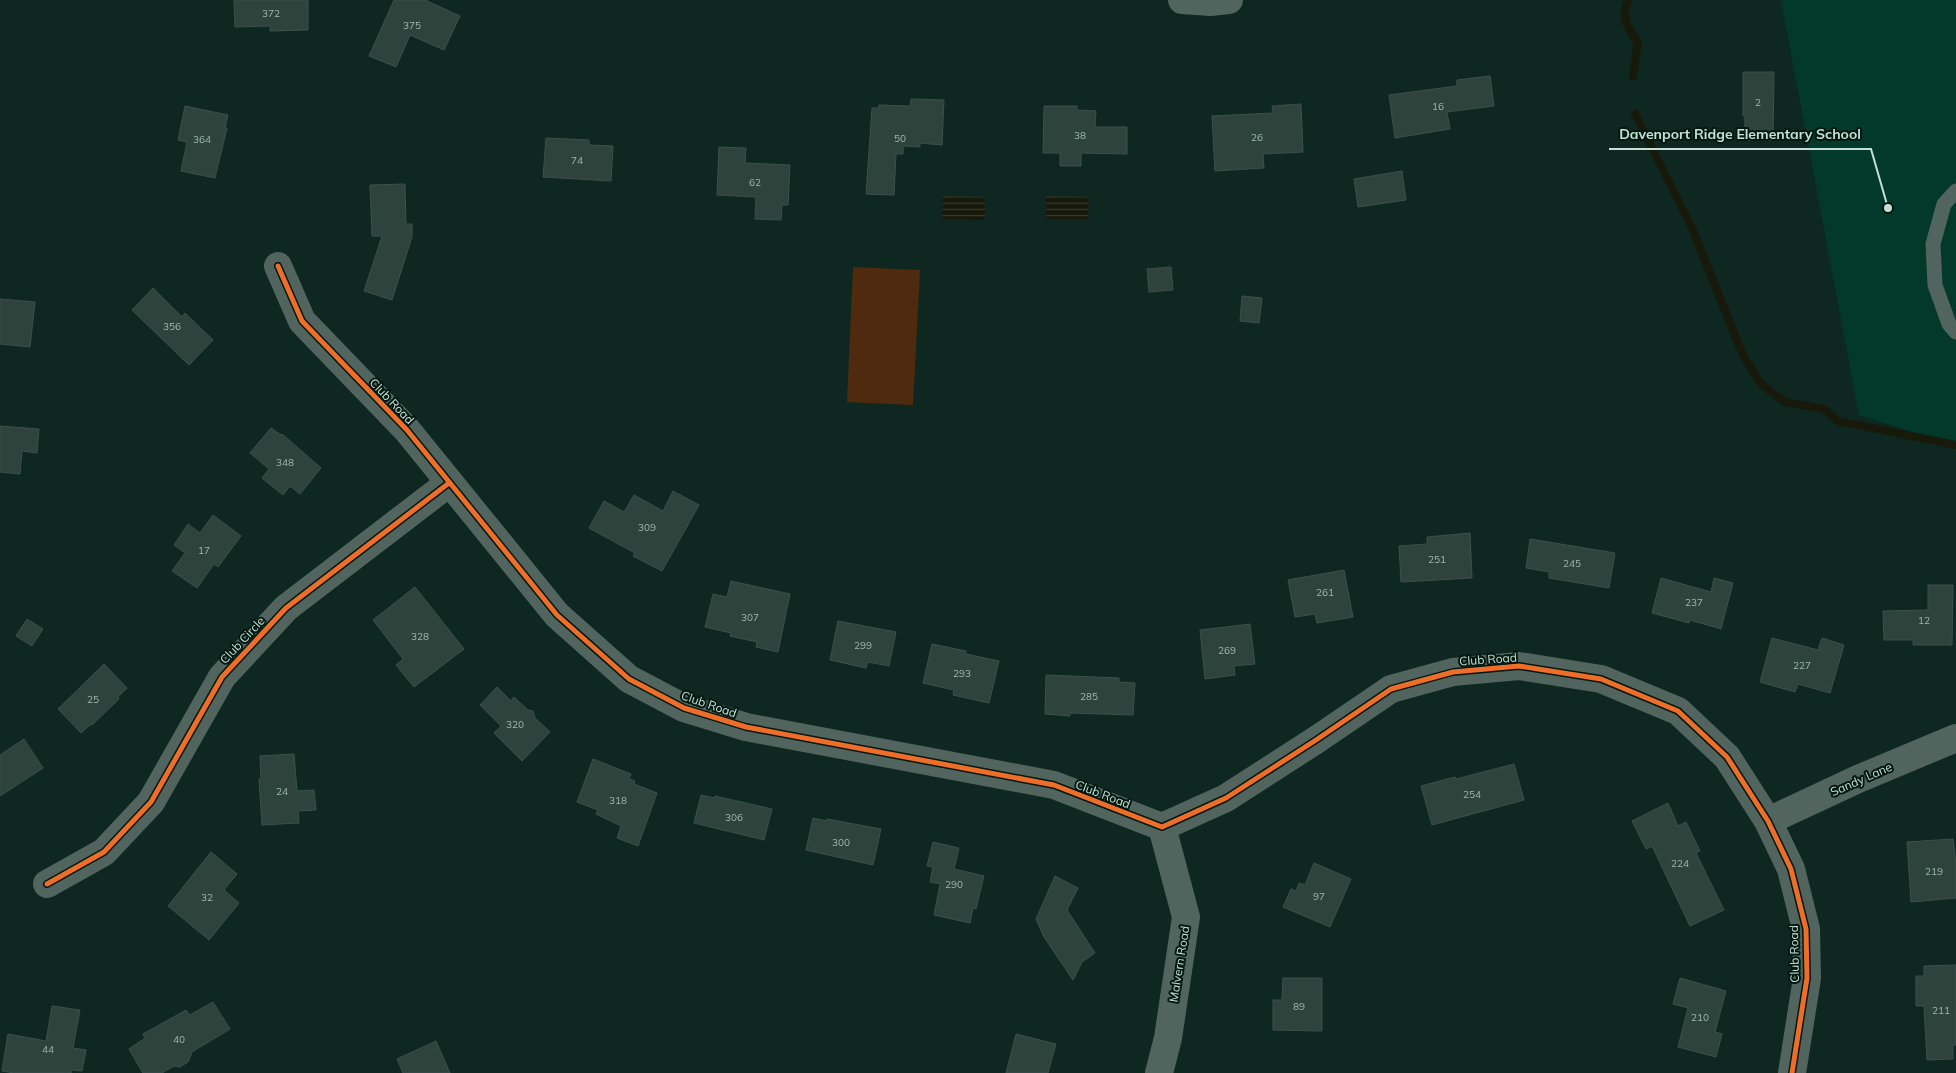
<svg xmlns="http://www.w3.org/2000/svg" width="1956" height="1073" font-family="Mulish,sans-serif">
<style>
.built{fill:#03392b}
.park{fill:#502a0f}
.water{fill:url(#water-rules)}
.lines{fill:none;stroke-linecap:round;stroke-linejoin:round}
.stream{stroke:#17190a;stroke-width:8}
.building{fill:#2e433c;stroke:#3b514a}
.service{stroke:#51655e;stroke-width:15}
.minor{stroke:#51655e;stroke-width:28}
.cycleway-casing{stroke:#021810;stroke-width:8}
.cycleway{stroke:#ee6e29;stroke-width:5}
.labels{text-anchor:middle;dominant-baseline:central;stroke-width:4;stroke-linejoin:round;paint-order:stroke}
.number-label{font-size:10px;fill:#9eb9af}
.street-label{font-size:12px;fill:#c4e0d5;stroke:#021810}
.leader{fill:none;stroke:#c4e0d5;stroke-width:2}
.callout-dot{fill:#c4e0d5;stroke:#021810;stroke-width:2}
.callout-label{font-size:14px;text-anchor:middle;font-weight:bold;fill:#c4e0d5;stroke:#021810;stroke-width:4;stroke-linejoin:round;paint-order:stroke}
</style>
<defs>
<pattern id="water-rules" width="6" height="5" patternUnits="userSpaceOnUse" patternTransform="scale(1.25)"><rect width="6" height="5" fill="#17190a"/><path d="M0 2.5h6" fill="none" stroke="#373a2d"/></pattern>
</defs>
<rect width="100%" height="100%" fill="#0e2821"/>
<path class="built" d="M 1781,0 L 1956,0 L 1956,446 L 1859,415 Z"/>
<path class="park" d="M 853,267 L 920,270 L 913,405 L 847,402 Z"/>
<path class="water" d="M 943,196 L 985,197 L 985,220 L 942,219 Z
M 1046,196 L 1089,197 L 1088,219 L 1046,219 Z"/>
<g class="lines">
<path class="stream" d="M 1628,0 C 1620,18 1628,28 1638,42 L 1633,76
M 1635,114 L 1692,228 L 1743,355 L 1761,384 L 1785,402 L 1824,409 L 1838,421 L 1956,445"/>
</g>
<path class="building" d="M 234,0 L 308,0 L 308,30 L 270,31 L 270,26 L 235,27 Z
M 394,0 L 425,0 L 460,16 L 444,50 L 410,35 L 396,67 L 369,56 Z
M 1743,72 L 1774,72 L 1773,140 L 1745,140 L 1745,116 L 1743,116 Z
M 1490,76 L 1494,106 L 1447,112 L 1450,129 L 1395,138 L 1389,95 L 1457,86 L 1457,80 Z
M 911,99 L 944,100 L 942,145 L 920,143 L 920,147 L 903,146 L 903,154 L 896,154 L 894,195 L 866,194 L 872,108 L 879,108 L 879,105 L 910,106 Z
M 1301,104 L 1303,152 L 1263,154 L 1264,168 L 1215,171 L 1212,116 L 1273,113 L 1272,106 Z
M 185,106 L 228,115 L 225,128 L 227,128 L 215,178 L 181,171 L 187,142 L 178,140 Z
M 1044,106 L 1077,106 L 1077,110 L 1096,111 L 1095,127 L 1127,127 L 1127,154 L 1081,153 L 1081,166 L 1060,166 L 1060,153 L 1043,153 Z
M 546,138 L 589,140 L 589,145 L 613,146 L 611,181 L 543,177 Z
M 719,147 L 746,148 L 745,163 L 790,165 L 788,205 L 782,205 L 781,220 L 755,219 L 756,197 L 717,195 Z
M 1402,171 L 1406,200 L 1358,207 L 1354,179 Z
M 405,184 L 406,224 L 412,224 L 412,237 L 392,300 L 364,291 L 382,236 L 372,236 L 370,185 Z
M 1171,267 L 1173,290 L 1149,292 L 1147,269 Z
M 153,288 L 182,317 L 185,313 L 213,340 L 189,365 L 132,310 Z
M 1242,296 L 1262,298 L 1259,323 L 1240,321 Z
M 0,299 L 35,302 L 30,347 L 0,344 Z
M 0,426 L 39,429 L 37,453 L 22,451 L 20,474 L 0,472 Z
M 271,428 L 281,435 L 282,434 L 321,468 L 300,494 L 290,486 L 283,495 L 262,478 L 269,469 L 250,453 Z
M 673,491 L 699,505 L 662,571 L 633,556 L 635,553 L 589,528 L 604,501 L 624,512 L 634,495 L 663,511 Z
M 213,515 L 241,536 L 218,567 L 214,564 L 197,588 L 172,571 L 185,553 L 174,545 L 188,524 L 200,533 Z
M 1470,533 L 1472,578 L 1401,582 L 1399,546 L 1427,544 L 1427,537 Z
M 1530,539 L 1615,553 L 1609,588 L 1549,578 L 1549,572 L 1526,568 Z
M 1344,570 L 1353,617 L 1317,623 L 1315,614 L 1295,617 L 1288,580 Z
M 1661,578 L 1711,592 L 1714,578 L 1733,583 L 1721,629 L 1690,620 L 1689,623 L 1652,613 Z
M 731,581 L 790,594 L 778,652 L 756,647 L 757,642 L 730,636 L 731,633 L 705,627 L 713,594 L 727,597 Z
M 1928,585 L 1953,585 L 1952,645 L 1913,645 L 1913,640 L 1884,640 L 1883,611 L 1928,610 Z
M 415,587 L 464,649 L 414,687 L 396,665 L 403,659 L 373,620 Z
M 27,619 L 43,629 L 32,646 L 16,636 Z
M 838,621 L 896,632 L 889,666 L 868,662 L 866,668 L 830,660 Z
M 1250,624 L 1255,664 L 1234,666 L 1235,675 L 1205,679 L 1200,630 Z
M 1772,638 L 1818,650 L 1822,638 L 1844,645 L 1830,693 L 1798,684 L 1795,692 L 1760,682 Z
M 932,644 L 966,651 L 966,654 L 999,661 L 989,703 L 953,695 L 954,690 L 923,683 Z
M 104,664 L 127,688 L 118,697 L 119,699 L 92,725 L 91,724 L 81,733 L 58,709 Z
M 1046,675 L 1119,678 L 1119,682 L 1135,683 L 1133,715 L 1070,713 L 1070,716 L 1045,714 Z
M 497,687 L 511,701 L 514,697 L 528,710 L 533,711 L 535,718 L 550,732 L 522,761 L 494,733 L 501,726 L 480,705 Z
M 24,739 L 43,768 L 0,796 L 0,755 Z
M 294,754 L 297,791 L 314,790 L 316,810 L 298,811 L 299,823 L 262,825 L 259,779 L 261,779 L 260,756 Z
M 593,759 L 631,774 L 629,779 L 635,781 L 634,784 L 657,793 L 638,846 L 617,838 L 621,826 L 596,814 L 598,810 L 577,802 Z
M 1514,764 L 1524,800 L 1432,825 L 1421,786 L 1455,777 L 1456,779 Z
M 701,795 L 715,798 L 715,796 L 772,809 L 764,840 L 694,823 Z
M 1668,803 L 1678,826 L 1686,822 L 1700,851 L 1696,853 L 1724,910 L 1690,926 L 1652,846 L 1646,849 L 1632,821 Z
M 813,818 L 827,821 L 827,819 L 881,829 L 873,865 L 806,850 Z
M 1953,839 L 1956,864 L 1956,898 L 1911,902 L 1907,842 Z
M 933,842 L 959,848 L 954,869 L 984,876 L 976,909 L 973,908 L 970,923 L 934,915 L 940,884 L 930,882 L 933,867 L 927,866 Z
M 211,852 L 237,874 L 224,890 L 239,903 L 209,940 L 168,906 Z
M 1314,863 L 1351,879 L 1330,927 L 1283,907 L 1291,889 L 1296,891 L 1299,883 L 1305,885 Z
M 1055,876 L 1078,888 L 1067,910 L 1095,953 L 1082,962 L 1073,980 L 1044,937 L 1036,919 Z
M 1956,965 L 1956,1045 L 1953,1045 L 1953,1059 L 1927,1060 L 1924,1006 L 1916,1006 L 1916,976 L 1924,976 L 1924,966 Z
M 1283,978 L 1322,978 L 1322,1031 L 1273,1030 L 1273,1000 L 1282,1000 Z
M 1680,978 L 1726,991 L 1715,1032 L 1722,1034 L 1716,1057 L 1678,1047 L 1688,1008 L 1673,1004 Z
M 213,1002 L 230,1029 L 192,1052 L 188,1062 L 180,1067 L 174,1066 L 162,1073 L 143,1073 L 129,1049 L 145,1038 L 143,1034 L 186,1010 L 190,1015 Z
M 52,1006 L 80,1010 L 73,1048 L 86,1050 L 82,1071 L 72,1070 L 71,1073 L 14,1073 L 2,1071 L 8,1034 L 46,1041 Z
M 1016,1034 L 1056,1044 L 1048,1073 L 1006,1073 Z
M 436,1041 L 450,1073 L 403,1073 L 397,1059 Z"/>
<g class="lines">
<path class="service" d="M 1956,191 L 1944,204 L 1933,244 L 1935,285 L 1949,324 L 1956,332"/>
<path class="minor" d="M 1182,0 L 1210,2 L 1229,0
M 278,266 L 302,321 L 407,430 L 557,615 L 629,679 L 684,708 L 746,727 L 1054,785 L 1162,827 L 1226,798 L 1316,740 L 1391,689 L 1453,672 L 1519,666 L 1601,679 L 1678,711 L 1727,757 L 1768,821 L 1791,869 L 1806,929 L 1807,978 L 1792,1073
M 1768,821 L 1858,779 L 1956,738
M 47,884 L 104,852 L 151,802 L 222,677 L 286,608 L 449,483
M 1159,1073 L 1168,1038 L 1186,917 L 1162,827"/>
<defs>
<path id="cycleway" d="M 278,266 L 302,321 L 407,430 L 557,615 L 629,679 L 684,708 L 746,727 L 1054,785 L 1162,827 L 1226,798 L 1316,740 L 1391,689 L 1453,672 L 1519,666 L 1601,679 L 1678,711 L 1727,757 L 1768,821 L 1791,869 L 1806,929 L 1807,978 L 1792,1073
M 47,884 L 104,852 L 151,802 L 222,677 L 286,608 L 449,483"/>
</defs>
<use href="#cycleway" class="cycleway-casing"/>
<use href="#cycleway" class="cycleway"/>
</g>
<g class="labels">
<g class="number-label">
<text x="271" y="13">372</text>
<text x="412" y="25">375</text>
<text x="1758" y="102">2</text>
<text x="1438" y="106">16</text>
<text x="1080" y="135">38</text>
<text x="1257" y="137">26</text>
<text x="900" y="138">50</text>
<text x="202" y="139">364</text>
<text x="577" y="160">74</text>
<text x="755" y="182">62</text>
<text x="172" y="326">356</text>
<text x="285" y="462">348</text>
<text x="647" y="527">309</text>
<text x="204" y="550">17</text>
<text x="1437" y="559">251</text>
<text x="1572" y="563">245</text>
<text x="1325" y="592">261</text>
<text x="1694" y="602">237</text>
<text x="750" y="617">307</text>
<text x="1924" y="620">12</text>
<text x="420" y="636">328</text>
<text x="863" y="645">299</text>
<text x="1227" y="650">269</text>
<text x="1802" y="665">227</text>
<text x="962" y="673">293</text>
<text x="1089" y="696">285</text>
<text x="93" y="699">25</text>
<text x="515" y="724">320</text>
<text x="282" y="791">24</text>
<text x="1472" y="794">254</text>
<text x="618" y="800">318</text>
<text x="734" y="817">306</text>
<text x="841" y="842">300</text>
<text x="1680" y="863">224</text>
<text x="1934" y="871">219</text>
<text x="954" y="884">290</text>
<text x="1319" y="896">97</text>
<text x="207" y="897">32</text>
<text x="1299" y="1006">89</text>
<text x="1941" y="1010">211</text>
<text x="1700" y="1017">210</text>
<text x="179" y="1039">40</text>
<text x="48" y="1049">44</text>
</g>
<g class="street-label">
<text transform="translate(392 401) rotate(46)">Club Road</text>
<text transform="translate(242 640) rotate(-47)">Club Circle</text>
<text transform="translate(1488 659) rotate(-4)">Club Road</text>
<text transform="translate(709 704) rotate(19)">Club Road</text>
<text transform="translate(1861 779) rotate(-24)">Sandy Lane</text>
<text transform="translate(1103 794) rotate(21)">Club Road</text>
<text transform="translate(1794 954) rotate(-91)">Club Road</text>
<text transform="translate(1179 964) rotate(-81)">Malvern Road</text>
</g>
</g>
<path class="leader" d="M1888 208L1871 149H1609"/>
<circle class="callout-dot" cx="1888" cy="208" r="5"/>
<g class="callout-label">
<text x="1740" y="139">Davenport Ridge Elementary School</text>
</g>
</svg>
